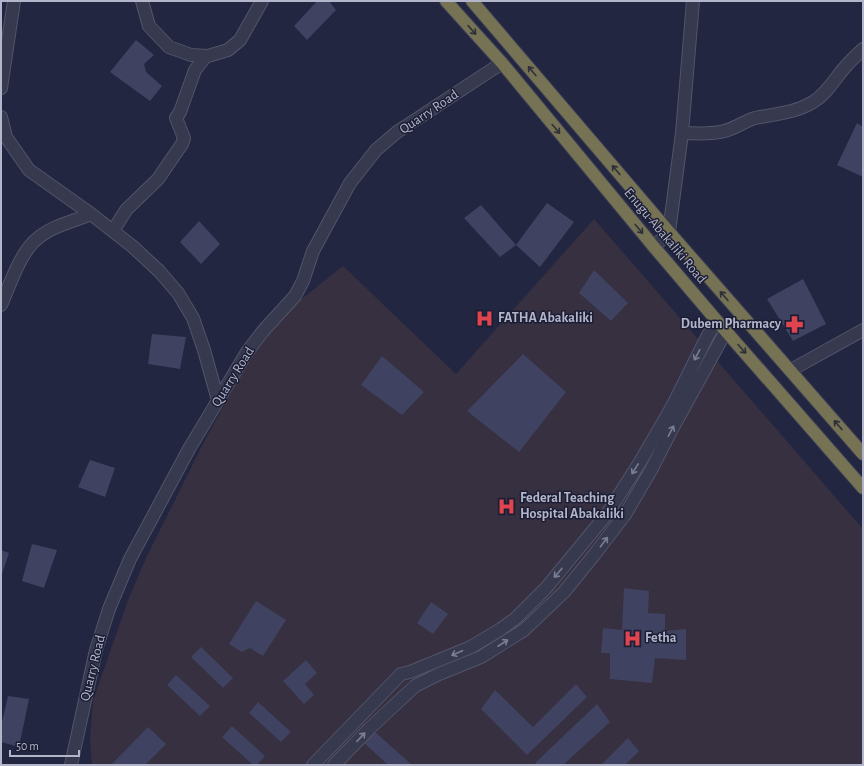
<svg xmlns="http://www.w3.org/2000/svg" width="864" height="766" font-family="'Alegreya Sans',sans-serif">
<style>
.medical{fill:#373040}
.building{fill:#3f4260}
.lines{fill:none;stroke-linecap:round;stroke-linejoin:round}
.minor-casing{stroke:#52546a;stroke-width:14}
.highway-casing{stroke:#3f4157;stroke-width:14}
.minor{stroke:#37394f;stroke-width:12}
.highway{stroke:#767354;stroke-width:12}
.oneway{stroke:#2e2f3b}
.oneway2{stroke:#7b7d93}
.labels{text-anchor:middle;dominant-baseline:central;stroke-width:3;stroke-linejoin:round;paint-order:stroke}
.street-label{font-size:14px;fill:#b3b5ca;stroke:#1c1e35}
.poi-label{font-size:14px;font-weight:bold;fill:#b3b5ca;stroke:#1c1e35;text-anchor:start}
</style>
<rect width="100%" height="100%" fill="#232640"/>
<path class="medical" d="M 594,219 L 863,529 L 863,765 L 92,765 L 90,739 L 93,701 L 128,600 L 146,558 L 204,442 L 258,343 L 284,313 L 343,266 L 456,374 Z"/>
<path class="building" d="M 317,1 L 329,1 L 336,10 L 307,40 L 294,26 Z
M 136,40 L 154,55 L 144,64 L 146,72 L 162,86 L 150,101 L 110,72 Z
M 857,123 L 863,127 L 863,177 L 837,165 Z
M 547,203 L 574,222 L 540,267 L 516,245 Z
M 481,205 L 516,245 L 500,257 L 464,218 Z
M 199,221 L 220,244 L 201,264 L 180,242 Z
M 594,270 L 628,303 L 611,321 L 579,293 Z
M 803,279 L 826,324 L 793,341 L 767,299 Z
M 152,334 L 186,337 L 180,369 L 148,364 Z
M 523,354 L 566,392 L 519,452 L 467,411 Z
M 382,356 L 424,392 L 402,415 L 361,385 Z
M 90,460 L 115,468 L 105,497 L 78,487 Z
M 32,544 L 57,550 L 44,588 L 22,581 Z
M 1,550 L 9,553 L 1,577 Z
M 624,588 L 649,591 L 648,613 L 665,614 L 665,631 L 686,629 L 686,660 L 655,658 L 652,683 L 610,679 L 610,653 L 601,653 L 603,628 L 622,630 Z
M 256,601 L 286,620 L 263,656 L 250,648 L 242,652 L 229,644 Z
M 431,602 L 448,614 L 433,634 L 417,623 Z
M 201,647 L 233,678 L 223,688 L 191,657 Z
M 306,660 L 317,673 L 305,684 L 314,695 L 304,704 L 283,681 Z
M 176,675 L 210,706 L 200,716 L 167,685 Z
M 576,684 L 587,697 L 527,755 L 481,709 L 495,690 L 533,727 Z
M 8,696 L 29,699 L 19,747 L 1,742 L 1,726 Z
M 258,702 L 291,732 L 281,742 L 249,713 Z
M 597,704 L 610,722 L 563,765 L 538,765 L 535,763 Z
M 232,726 L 265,756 L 257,765 L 253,765 L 222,737 Z
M 148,727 L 166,744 L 145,765 L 111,765 Z
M 374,731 L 412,765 L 388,765 L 363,742 Z
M 628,738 L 639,751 L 625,765 L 601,765 Z"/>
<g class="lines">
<defs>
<path id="minor" d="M 142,1 L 149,26 L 169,47 L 191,55 L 208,56 L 228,50 L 240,40 L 262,1
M 1,88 L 14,1
M 1,117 L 6,137 L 29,170 L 91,214 L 132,246 L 159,271 L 178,293 L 193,318 L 204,350 L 218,400
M 682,133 C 695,133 710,135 724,131 C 735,129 744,121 755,118 C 775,114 795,113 813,102 C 827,94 835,78 846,66 C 851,60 857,55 863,49
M 113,231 L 126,210 L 158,179 L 182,144 L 184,138 L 176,118 L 180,112 L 195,70 L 206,56
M 654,247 L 669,232 L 682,133 L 693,1
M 1,305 C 10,285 20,252 38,238 C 52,226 74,221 91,214
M 791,370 L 863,330
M 71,765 L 96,650 L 109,609 L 130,559 L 189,449 L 247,352 L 263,331 L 295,296 L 303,281 L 313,251 L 350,183 L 376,150 L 397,132 L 502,63
M 313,765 L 401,674 L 410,672 L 471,647 L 501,629 L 516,618 L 546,588 L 607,514 L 640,462 L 673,405 L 708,335 L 717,321
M 334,765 L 370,728 L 415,686 L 439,674 L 481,657 L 524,630 L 564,592 L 594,555 L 626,513 L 651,470 L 672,429 L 726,331"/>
<path id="highway" d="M 446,1 L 502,63 L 654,247 L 717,321 L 863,488
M 472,1 L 669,232 L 863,454"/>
</defs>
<use href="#minor" class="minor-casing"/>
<use href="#highway" class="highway-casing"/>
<use href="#minor" class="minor"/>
<use href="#highway" class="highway"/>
</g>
<defs><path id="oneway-shaft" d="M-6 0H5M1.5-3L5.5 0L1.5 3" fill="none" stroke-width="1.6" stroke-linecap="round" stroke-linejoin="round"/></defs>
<g class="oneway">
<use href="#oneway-shaft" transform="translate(472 30) rotate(48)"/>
<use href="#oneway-shaft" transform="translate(532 71) rotate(-130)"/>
<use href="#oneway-shaft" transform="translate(556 129) rotate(50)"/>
<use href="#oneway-shaft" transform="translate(616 170) rotate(-130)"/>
<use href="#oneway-shaft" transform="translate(639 229) rotate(50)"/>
<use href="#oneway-shaft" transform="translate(724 296) rotate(-131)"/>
<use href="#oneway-shaft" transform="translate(742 349) rotate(48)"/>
<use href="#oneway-shaft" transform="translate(838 425) rotate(-131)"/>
</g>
<g class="oneway2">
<use href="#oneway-shaft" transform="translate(697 355) rotate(118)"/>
<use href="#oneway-shaft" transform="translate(671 431) rotate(-62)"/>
<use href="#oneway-shaft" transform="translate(635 469) rotate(122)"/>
<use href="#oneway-shaft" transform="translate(604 542) rotate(-53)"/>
<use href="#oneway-shaft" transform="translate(558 573) rotate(131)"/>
<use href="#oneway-shaft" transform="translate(503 643) rotate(-33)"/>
<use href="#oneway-shaft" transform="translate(457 653) rotate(157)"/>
<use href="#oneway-shaft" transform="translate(361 737) rotate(-47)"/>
</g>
<defs>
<symbol id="hospital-bare" viewBox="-9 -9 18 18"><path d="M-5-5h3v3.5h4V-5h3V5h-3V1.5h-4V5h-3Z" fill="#e0444e" stroke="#1c1e35" stroke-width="2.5" paint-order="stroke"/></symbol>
<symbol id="pharmacy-bare" viewBox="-9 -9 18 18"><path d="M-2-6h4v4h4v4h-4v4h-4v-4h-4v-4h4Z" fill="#e0444e" stroke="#1c1e35" stroke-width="2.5" paint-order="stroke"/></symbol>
</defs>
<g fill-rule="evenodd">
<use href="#hospital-bare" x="472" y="306" width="25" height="25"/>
<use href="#pharmacy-bare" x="782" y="312" width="25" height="25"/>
<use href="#hospital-bare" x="494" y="494" width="25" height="25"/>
<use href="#hospital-bare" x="620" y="626" width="25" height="25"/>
</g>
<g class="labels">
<g class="street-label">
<text transform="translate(429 112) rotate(-34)">Quarry Road</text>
<text transform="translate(665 236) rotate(50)">Enugu-Abakaliki Road</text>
<text transform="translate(233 377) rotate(-58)">Quarry Road</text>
<text transform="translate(93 668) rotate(-76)">Quarry Road</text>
</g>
<g class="poi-label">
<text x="498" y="318">FATHA Abakaliki</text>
<text x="781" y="324" text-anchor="end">Dubem Pharmacy</text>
<text x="520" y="498">Federal Teaching<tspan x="520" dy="16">Hospital Abakaliki</tspan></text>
<text x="645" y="638">Fetha</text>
</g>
</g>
<rect width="864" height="766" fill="none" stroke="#b3b5ca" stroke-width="4"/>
<path d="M10 750v6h69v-6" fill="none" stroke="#b3b5ca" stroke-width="2"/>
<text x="16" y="750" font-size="12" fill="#b3b5ca" stroke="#1c1e35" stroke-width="3" paint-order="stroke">50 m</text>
</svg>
